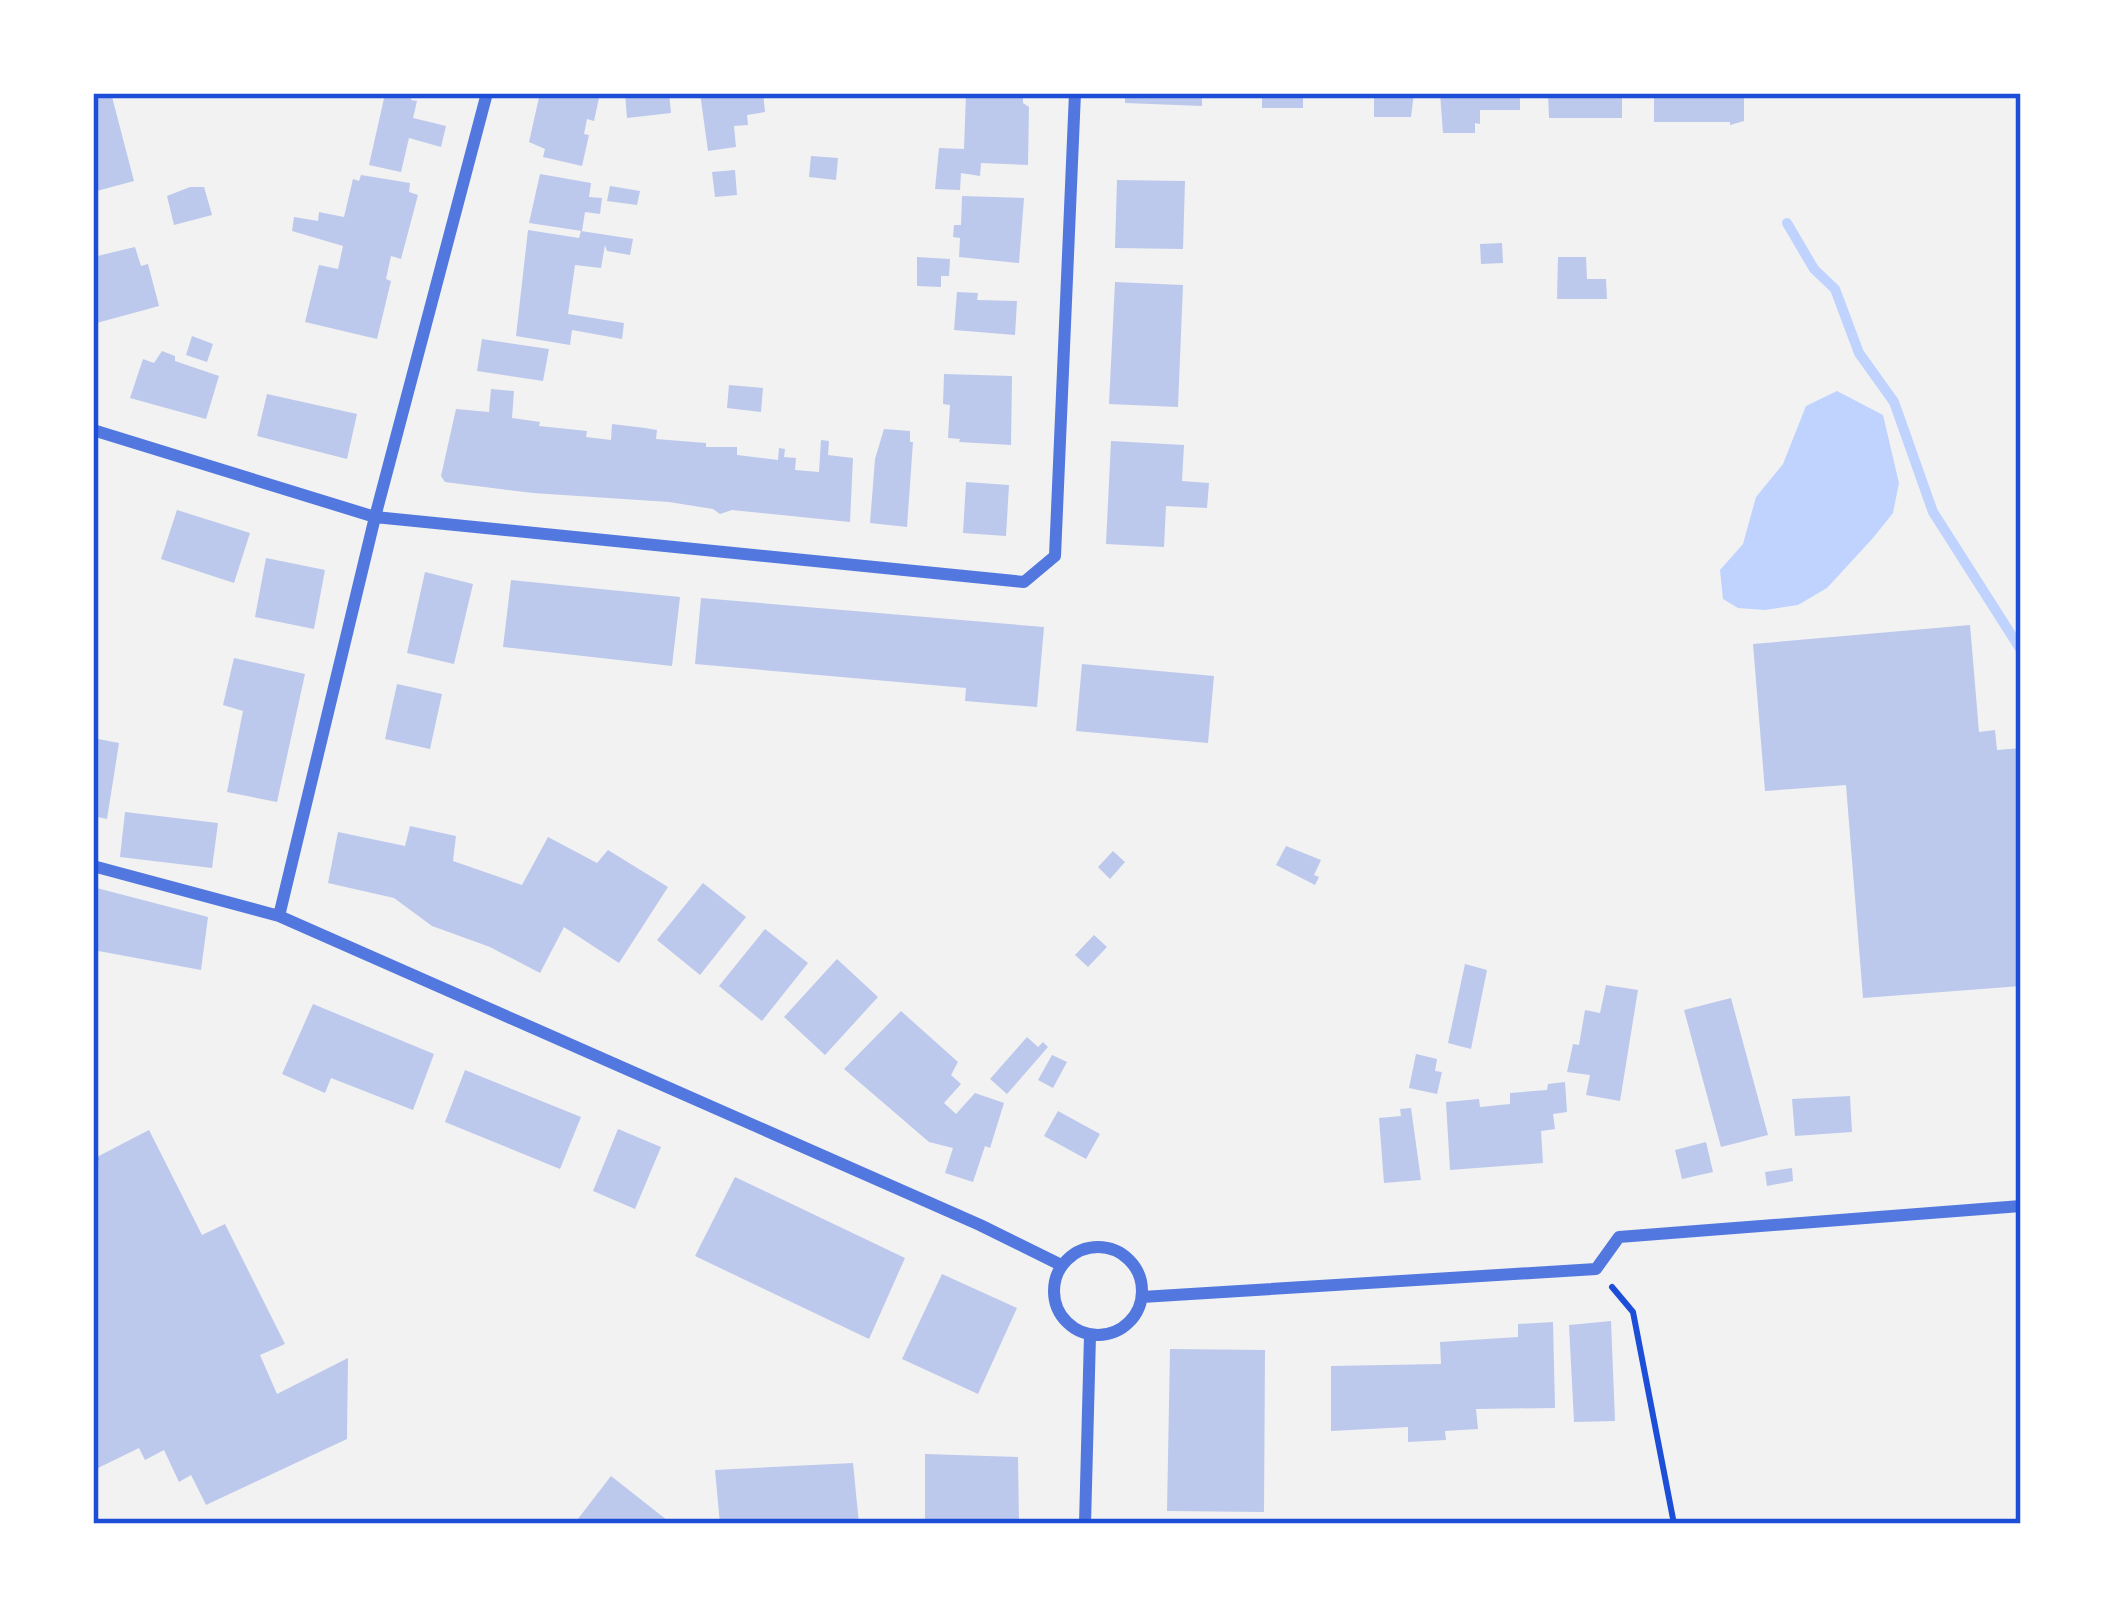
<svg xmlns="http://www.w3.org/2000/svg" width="2114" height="1617" font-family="Montserrat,sans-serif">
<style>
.water{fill:#bfd3fe}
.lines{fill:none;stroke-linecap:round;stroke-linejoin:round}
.stream{stroke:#bfd3fe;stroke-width:10}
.building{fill:#bdc9ec}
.path{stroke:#1d4ed8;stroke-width:6}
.service{stroke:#5277de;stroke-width:9}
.minor{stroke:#5277de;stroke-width:12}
.neatline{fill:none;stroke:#1d4ed8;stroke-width:4.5}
</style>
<rect width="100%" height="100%" fill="#f2f2f2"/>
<path class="water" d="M 1837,391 L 1883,415 L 1899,483 L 1893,513 L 1873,538 L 1827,588 L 1798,605 L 1765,610 L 1738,608 L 1723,599 L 1720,570 L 1743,544 L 1756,497 L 1783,464 L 1806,406 Z"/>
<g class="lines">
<path class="stream" d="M 1787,223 L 1814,269 L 1835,289 L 1859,353 L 1894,402 L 1933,512 L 2021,650"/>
</g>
<path class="building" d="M 111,93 L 134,181 L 93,192 L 93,94 Z
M 391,93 L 412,95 L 411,100 L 417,101 L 413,118 L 446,126 L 441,147 L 409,138 L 401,172 L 369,165 L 385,94 Z
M 540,93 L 600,93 L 594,121 L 587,119 L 584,134 L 589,135 L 582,166 L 543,157 L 545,149 L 529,142 Z
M 625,93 L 669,93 L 671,113 L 627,118 Z
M 700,93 L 763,93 L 765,112 L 747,115 L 748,125 L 734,126 L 736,147 L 708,151 Z
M 966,93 L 1037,93 L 1023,98 L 1023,103 L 1029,107 L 1028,165 L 981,163 L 980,176 L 961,173 L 960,190 L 935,189 L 939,148 L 964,149 Z
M 1125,93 L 1202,93 L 1202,106 L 1125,103 Z
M 1262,93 L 1303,93 L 1303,108 L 1262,108 Z
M 1374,93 L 1414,93 L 1411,117 L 1374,117 Z
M 1440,93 L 1520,93 L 1520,110 L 1480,110 L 1480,124 L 1475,123 L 1475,133 L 1443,133 Z
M 1548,93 L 1622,93 L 1622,118 L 1549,118 Z
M 1654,93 L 1744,93 L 1744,121 L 1730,125 L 1730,122 L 1654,122 Z
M 811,156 L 838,158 L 836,180 L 809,177 Z
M 735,170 L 737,195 L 715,197 L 712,172 Z
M 540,174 L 591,183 L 589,197 L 602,198 L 600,214 L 585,212 L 582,231 L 529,223 Z
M 361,175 L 410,183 L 409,192 L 418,195 L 401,259 L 391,256 L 386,279 L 391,281 L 377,339 L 305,322 L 319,265 L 338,269 L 343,246 L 292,231 L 294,217 L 318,221 L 319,212 L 344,217 L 353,179 L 359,181 Z
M 1117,180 L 1185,181 L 1183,249 L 1115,248 Z
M 610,186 L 640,191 L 637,205 L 607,201 Z
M 190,187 L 204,187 L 212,215 L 174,225 L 167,196 Z
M 962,196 L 1024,198 L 1019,263 L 959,257 L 960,238 L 953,237 L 954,225 L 961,225 Z
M 528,230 L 579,238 L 581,231 L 633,239 L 630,255 L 607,251 L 605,245 L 601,268 L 575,265 L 568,314 L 624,323 L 622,339 L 572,330 L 570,345 L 516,336 Z
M 1502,243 L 1503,263 L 1481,264 L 1480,244 Z
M 135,247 L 141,266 L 148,264 L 159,306 L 93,324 L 93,257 Z
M 917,257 L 950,259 L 949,276 L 941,276 L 941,287 L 917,286 Z
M 1558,257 L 1586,257 L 1587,279 L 1606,279 L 1607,299 L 1557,299 Z
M 1115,282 L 1183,285 L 1178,407 L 1109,404 Z
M 957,292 L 978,293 L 977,300 L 1017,301 L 1015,335 L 954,330 Z
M 192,336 L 213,344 L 207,362 L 186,355 Z
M 482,339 L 549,349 L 543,381 L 477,371 Z
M 162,351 L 175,356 L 175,361 L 219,376 L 206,419 L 130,398 L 143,359 L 154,363 Z
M 944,374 L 1012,376 L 1011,445 L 959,442 L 960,439 L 948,438 L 950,405 L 943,404 Z
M 729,385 L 763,388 L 761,412 L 727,408 Z
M 491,389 L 514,391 L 512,418 L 540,422 L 539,426 L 587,431 L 586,437 L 611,440 L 612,424 L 645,428 L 657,430 L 656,439 L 706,443 L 706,447 L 737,447 L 737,455 L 778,460 L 779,448 L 785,449 L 784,457 L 796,458 L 795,470 L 819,472 L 821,440 L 829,441 L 828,455 L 853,458 L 850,522 L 732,510 L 720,514 L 713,509 L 669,502 L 533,493 L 445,482 L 441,476 L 456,409 L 489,412 Z
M 267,394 L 357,414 L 347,459 L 257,436 Z
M 884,429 L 910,431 L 910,442 L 913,442 L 907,527 L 870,523 L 875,459 Z
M 1111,441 L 1184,445 L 1182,481 L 1209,483 L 1207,508 L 1166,506 L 1164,547 L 1106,544 Z
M 966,482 L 1009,485 L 1006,536 L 963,533 Z
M 177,510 L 250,533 L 234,583 L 161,559 Z
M 266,558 L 325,570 L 314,629 L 255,617 Z
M 425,572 L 473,584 L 454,664 L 407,653 Z
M 511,580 L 680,597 L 672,666 L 503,647 Z
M 701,598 L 1044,627 L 1037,707 L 965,701 L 966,688 L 695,664 Z
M 1970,625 L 1979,732 L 1995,730 L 1997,750 L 2021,748 L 2021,986 L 1863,998 L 1846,785 L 1765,791 L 1753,644 Z
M 234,658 L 305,674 L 277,802 L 227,792 L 243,711 L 223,705 Z
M 1082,664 L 1214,676 L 1208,743 L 1076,731 Z
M 397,684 L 442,694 L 430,749 L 385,739 Z
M 93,738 L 119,743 L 107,819 L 93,816 Z
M 125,812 L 218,823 L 212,868 L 120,857 Z
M 410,826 L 456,836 L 453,861 L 522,885 L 548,837 L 597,863 L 608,850 L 668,887 L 619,963 L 564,927 L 540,973 L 490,947 L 432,926 L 394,898 L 328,883 L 338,832 L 405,846 Z
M 1286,846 L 1321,860 L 1314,875 L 1319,877 L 1315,885 L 1276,865 Z
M 1113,851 L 1125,862 L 1110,879 L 1098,867 Z
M 703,883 L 746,917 L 700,975 L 657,940 Z
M 93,887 L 208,917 L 201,970 L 93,950 Z
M 765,929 L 808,963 L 762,1021 L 719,986 Z
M 1094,935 L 1107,947 L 1088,967 L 1075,955 Z
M 837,959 L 878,997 L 825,1055 L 784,1017 Z
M 1465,964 L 1487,970 L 1471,1049 L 1448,1043 Z
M 1606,985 L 1638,990 L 1620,1101 L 1586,1095 L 1590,1075 L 1567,1072 L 1573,1044 L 1579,1045 L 1585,1010 L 1600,1013 Z
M 1731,998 L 1768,1135 L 1721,1147 L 1684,1010 Z
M 313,1004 L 434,1054 L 413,1110 L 331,1078 L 325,1093 L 282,1074 Z
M 901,1011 L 958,1062 L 951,1075 L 961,1084 L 944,1103 L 956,1114 L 975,1093 L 1004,1103 L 990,1148 L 985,1146 L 973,1182 L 945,1173 L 953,1148 L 929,1142 L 844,1069 Z
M 1027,1037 L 1038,1047 L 1043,1042 L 1048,1047 L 1007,1094 L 990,1079 Z
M 1416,1054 L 1437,1059 L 1435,1071 L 1442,1072 L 1437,1094 L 1409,1088 Z
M 1052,1055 L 1067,1062 L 1053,1088 L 1038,1080 Z
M 465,1070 L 581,1117 L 560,1169 L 445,1122 Z
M 1565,1082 L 1567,1112 L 1553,1114 L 1555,1129 L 1541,1131 L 1543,1163 L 1450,1170 L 1446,1102 L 1479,1099 L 1480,1107 L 1510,1104 L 1510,1093 L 1547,1090 L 1548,1084 Z
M 1850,1096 L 1852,1132 L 1795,1136 L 1792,1099 Z
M 1411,1108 L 1421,1180 L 1384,1183 L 1379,1118 L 1401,1116 L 1400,1109 Z
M 1058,1111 L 1100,1134 L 1086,1159 L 1044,1136 Z
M 618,1129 L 661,1147 L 635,1209 L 593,1191 Z
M 149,1130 L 202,1235 L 225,1224 L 285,1344 L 260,1355 L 277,1394 L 348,1358 L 347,1439 L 206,1505 L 191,1475 L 179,1482 L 164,1450 L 145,1460 L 139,1448 L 98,1468 L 93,1458 L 93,1159 Z
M 1706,1142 L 1713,1172 L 1682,1179 L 1675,1150 Z
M 1792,1168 L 1793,1181 L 1767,1186 L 1765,1172 Z
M 735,1177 L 905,1258 L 869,1339 L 695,1256 Z
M 942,1274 L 1017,1308 L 978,1394 L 902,1359 Z
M 1611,1321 L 1615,1421 L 1574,1422 L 1569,1325 Z
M 1553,1322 L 1555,1408 L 1476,1409 L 1478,1429 L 1445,1431 L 1446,1440 L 1408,1442 L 1408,1427 L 1331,1431 L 1331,1366 L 1441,1364 L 1440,1342 L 1518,1337 L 1518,1324 Z
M 1170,1349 L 1265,1350 L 1264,1512 L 1167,1511 Z
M 925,1454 L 1018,1457 L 1019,1524 L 925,1524 Z
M 853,1463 L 859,1524 L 720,1524 L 715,1470 Z
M 611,1476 L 672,1524 L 574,1524 Z"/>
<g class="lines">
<path class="path" d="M 1612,1287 L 1633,1312 L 1674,1524"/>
<path class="service" d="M 93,1158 L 94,1159"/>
<path class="minor" d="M 93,430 L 375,517 L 1024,582 L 1055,556 L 1075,93
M 93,866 L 279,916 L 980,1225 L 1061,1265
M 279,916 L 375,517 L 487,93
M1054 1291a44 44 0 1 1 88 0a44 44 0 1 1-88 0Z
M 1142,1297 L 1596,1269 L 1619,1237 L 2021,1206
M 1085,1524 L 1090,1335"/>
</g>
<rect width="2114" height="1617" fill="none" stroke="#ffffff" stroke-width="192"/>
<rect x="96" y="96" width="1922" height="1425" class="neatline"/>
</svg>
